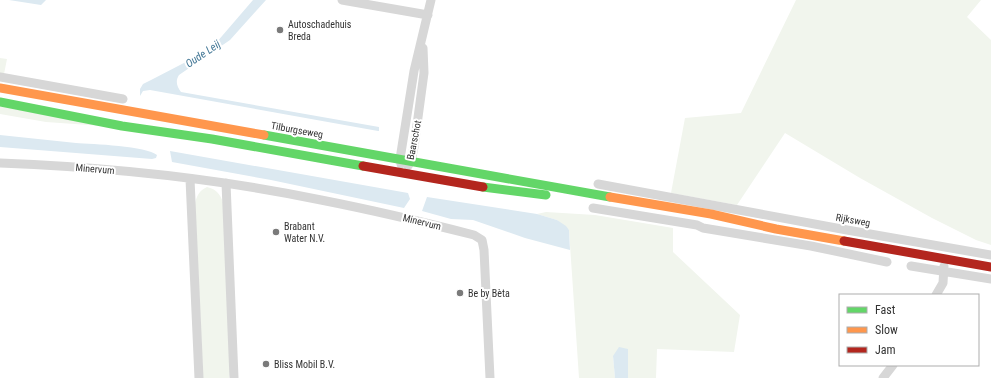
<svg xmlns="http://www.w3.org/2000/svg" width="991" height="378" font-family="'Roboto Condensed',sans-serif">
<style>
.green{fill:#f1f5ed}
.water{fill:#dce9f1}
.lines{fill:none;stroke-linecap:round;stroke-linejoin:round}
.street{stroke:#d7d7d7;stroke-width:9}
.fast{stroke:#63d668;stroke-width:9}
.slow{stroke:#ff974d;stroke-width:9}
.jam{stroke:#b3261e;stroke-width:9}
.poi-dot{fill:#7a7a7a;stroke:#fff;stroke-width:1.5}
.labels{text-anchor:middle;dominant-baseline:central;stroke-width:4;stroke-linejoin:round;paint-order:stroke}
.poi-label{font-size:10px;fill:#333;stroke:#fff;text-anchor:start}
.street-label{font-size:10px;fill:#333;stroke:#fff}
.water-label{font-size:11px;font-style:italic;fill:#417695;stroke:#fff}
</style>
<rect width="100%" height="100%" fill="#fff"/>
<path class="green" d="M 796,0 L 981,0 L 967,17 L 991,40 L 991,245 L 976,240 L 932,218 L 860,178 L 785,133 L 737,205 L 671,193 L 685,118 L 741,113 Z
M 0,58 L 7,59 L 4,74 L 0,73 Z
M 0,106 L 103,126 L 46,122 L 0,114 Z
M 207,187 C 216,189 220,194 223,202 L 230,371 L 229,378 L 203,378 L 195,204 C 197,195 199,191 207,187 Z
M 546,212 L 595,215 L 673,228 L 673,252 L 740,315 L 734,352 L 657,349 L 656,378 L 628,378 L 628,349 L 613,356 L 615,378 L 579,378 L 569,230 L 557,220 L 537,214 Z"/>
<path class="water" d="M 9,0 L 46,0 L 41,5 Z
M 253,0 L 266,0 L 230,40 L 179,75 C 175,81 177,87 181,92 L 379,127 L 379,131 L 378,131 L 150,90 L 143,91 L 140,96 L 140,89 L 143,84 L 153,79 L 207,51 L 216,43 Z
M 0,135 C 25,138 51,140 76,143 C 92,144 147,146 157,155 L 156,158 L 152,159 L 0,147 Z
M 170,151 L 408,193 L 410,199 L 404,208 L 271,180 L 172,162 Z
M 427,197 L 537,214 L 557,220 L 566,226 L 569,230 L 570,250 L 525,238 L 473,220 L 451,219 L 422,211 Z
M 619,347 L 628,349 L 628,378 L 615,378 L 613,356 Z"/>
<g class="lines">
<path class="street" d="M 342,0 L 428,15
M 0,77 L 123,99
M 0,163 C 107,167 215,178 321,200 C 372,210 423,222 474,235 L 482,240 L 484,250 L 490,378
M 401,164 L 400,159 L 414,71 L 431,0
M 408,166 L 411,161 L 414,147 L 424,73 L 423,48
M 190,179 L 199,378
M 226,183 L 234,378
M 598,184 L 847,230 L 991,255
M 593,208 L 697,225 L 703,228 L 811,246 L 887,262
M 911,266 L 991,279
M 936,295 L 943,283 L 944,266
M 883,378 L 893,365"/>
<path class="fast" d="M 0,102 L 122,126 L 212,139 L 363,166
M 264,135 L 610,197
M 483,187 L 546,195"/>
<path class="slow" d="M 0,88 L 264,135
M 610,197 L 711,214 L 776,229 L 844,241"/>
<path class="jam" d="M 363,166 L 483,187
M 844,241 L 991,267"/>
</g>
<g class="poi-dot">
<circle cx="280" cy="30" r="4"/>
<circle cx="276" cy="232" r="4"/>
<circle cx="460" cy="293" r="4"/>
<circle cx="266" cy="364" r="4"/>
</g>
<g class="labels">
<g class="poi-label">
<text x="288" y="24">Autoschadehuis<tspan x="288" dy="12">Breda</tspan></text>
<text x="284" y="226">Brabant<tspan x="284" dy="12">Water N.V.</tspan></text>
<text x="468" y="293">Be by Bèta</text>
<text x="274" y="364">Bliss Mobil B.V.</text>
</g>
<g class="street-label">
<text transform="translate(297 130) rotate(10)">Tilburgseweg</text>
<text transform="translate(414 140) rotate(-79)">Baarschot</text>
<text transform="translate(95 169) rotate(5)">Minervum</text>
<text transform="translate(853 220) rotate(10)">Rijksweg</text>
<text transform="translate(422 222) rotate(14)">Minervum</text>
</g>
<g class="water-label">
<text transform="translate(203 54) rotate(-34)">Oude Leij</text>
</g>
</g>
<rect x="839" y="294" width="140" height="72" fill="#ffffff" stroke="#adadad"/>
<rect x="847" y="307" width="20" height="6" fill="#63d668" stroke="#adadad"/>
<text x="875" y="314" font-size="12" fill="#333333">Fast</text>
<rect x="847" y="327" width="20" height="6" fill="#ff974d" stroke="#adadad"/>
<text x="875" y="334" font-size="12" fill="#333333">Slow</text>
<rect x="847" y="347" width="20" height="6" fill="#b3261e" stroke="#adadad"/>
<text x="875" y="354" font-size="12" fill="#333333">Jam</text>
</svg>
